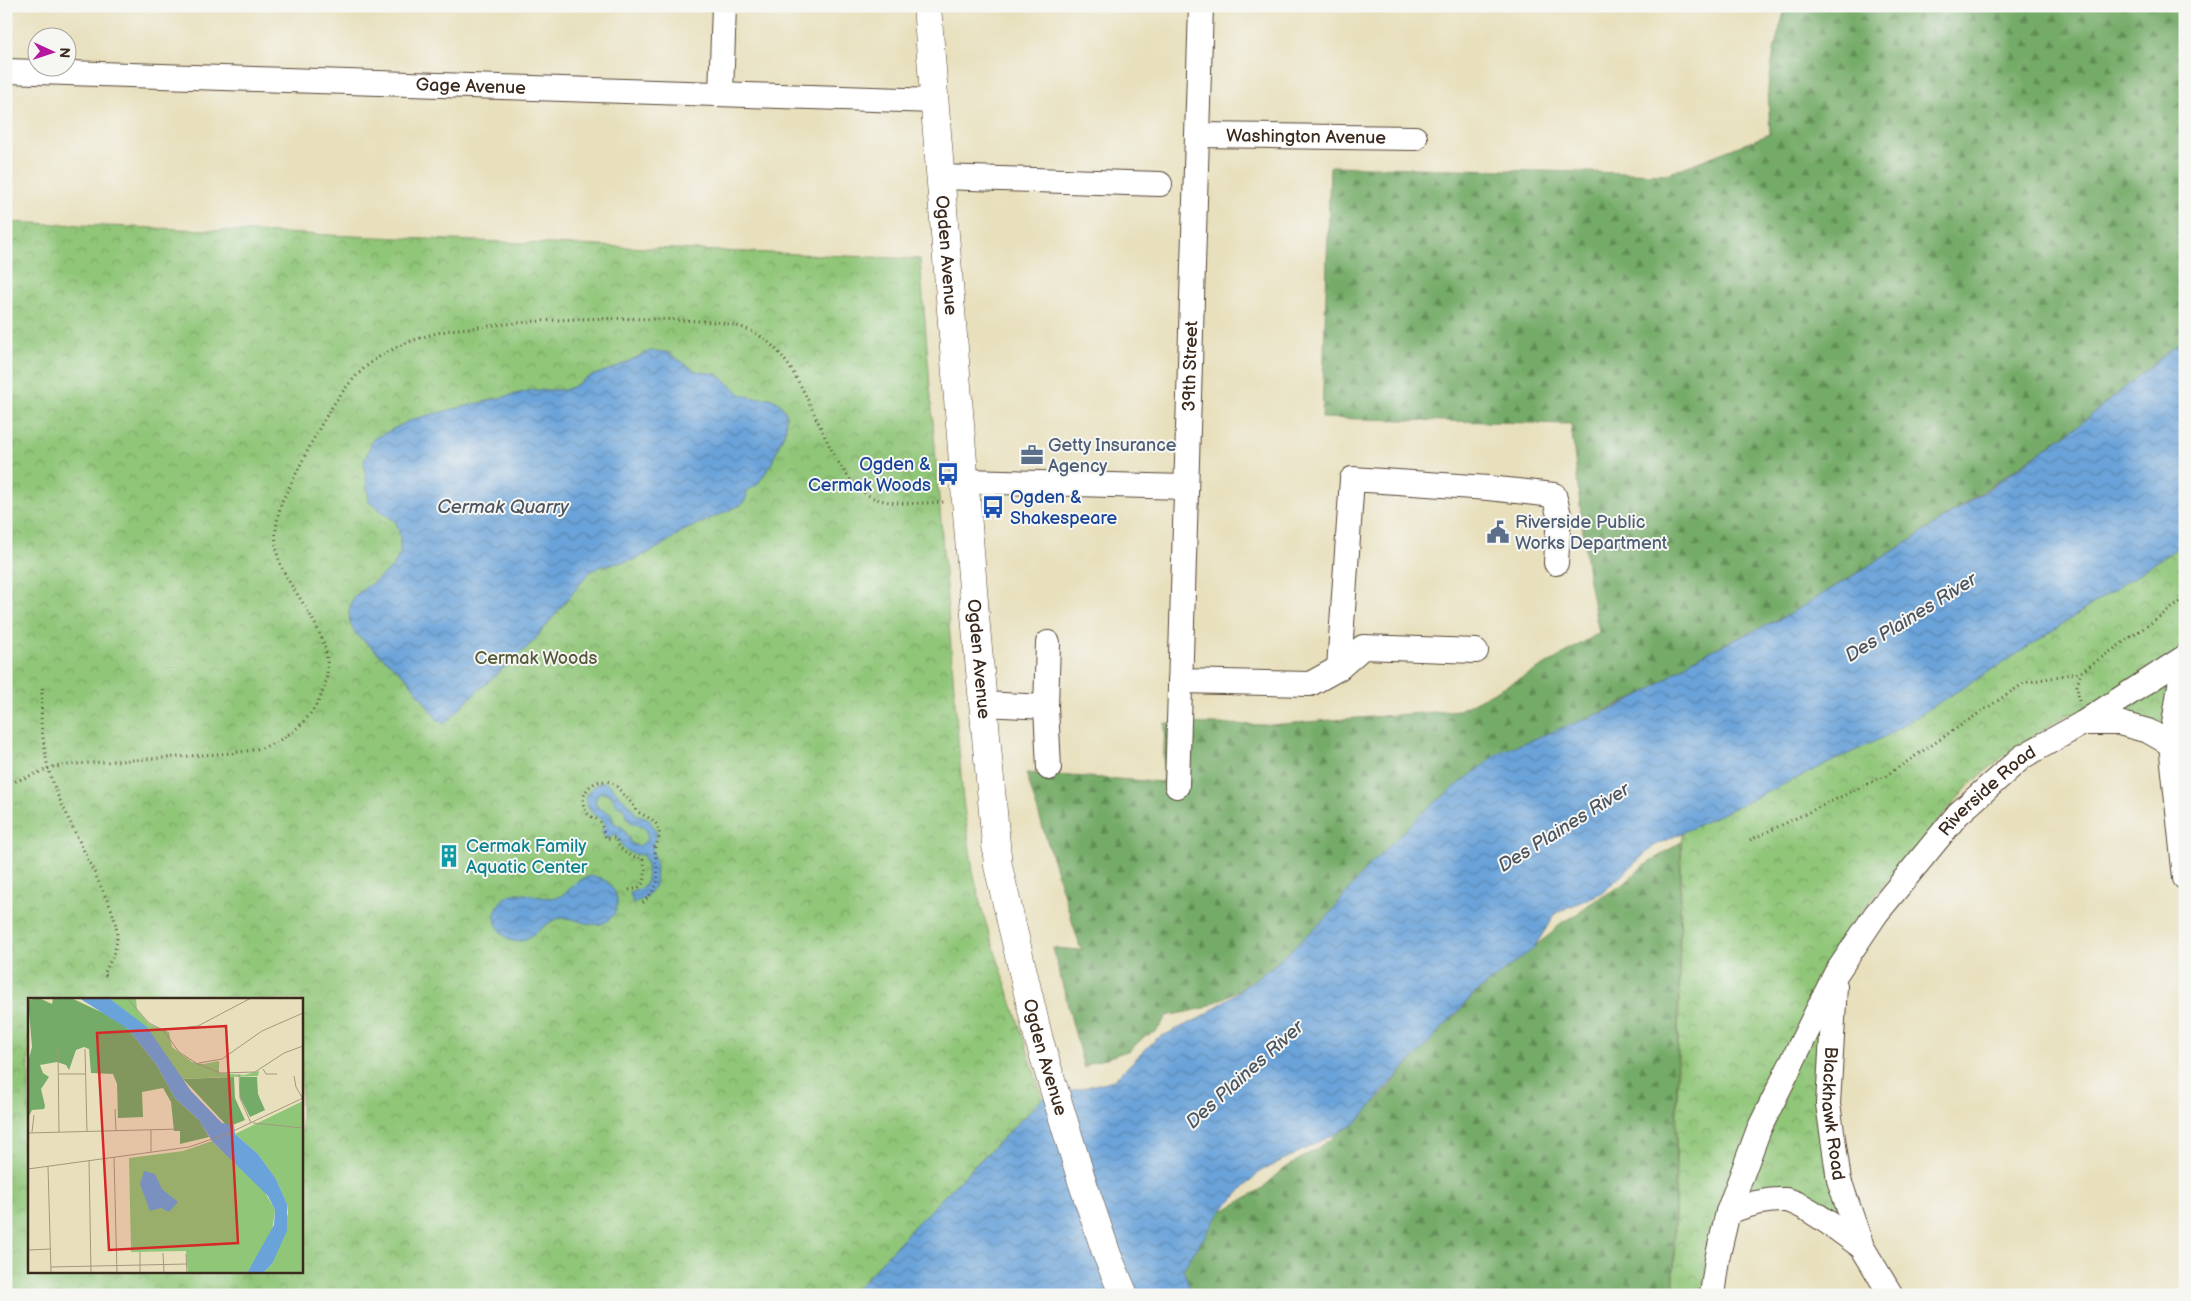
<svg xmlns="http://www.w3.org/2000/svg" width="2191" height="1301" font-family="'Balsamiq Sans',sans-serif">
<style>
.forest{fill:url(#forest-firs);stroke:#586a43}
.park{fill:url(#park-crowns);stroke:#66784b;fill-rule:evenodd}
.water{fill:url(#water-waves);stroke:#52667c;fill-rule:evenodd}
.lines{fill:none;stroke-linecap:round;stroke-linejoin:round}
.minor-casing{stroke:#554536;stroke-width:26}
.major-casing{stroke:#554536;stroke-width:29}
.path{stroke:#554536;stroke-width:3;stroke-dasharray:1 4;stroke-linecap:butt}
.minor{stroke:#fff;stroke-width:24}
.major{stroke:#fff;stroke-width:28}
.labels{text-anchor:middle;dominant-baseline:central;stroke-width:4;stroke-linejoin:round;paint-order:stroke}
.street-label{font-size:18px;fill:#3b2a1e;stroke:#f6f6f2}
.service-label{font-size:18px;fill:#4e5e75;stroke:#f6f6f2;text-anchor:start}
.transit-label{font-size:18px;fill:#164399;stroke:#f6f6f2;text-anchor:end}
.park-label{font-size:18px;fill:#545939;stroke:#f6f6f2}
.culture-label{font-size:18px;fill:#0d838f;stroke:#f6f6f2;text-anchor:start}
.water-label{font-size:19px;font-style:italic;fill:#4b545f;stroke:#f6f6f2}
.inset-road{fill:none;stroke:#a3977d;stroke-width:1}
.view{fill:#d62828;fill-opacity:0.15;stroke:#d62828;stroke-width:2.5}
.inset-edge{fill:none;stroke:#3b2a1e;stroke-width:2.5}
</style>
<defs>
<pattern id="forest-firs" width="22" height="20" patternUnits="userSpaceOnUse" patternTransform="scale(1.25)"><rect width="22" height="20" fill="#74ab68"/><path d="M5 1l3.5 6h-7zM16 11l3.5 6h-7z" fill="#608b55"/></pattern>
<pattern id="park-crowns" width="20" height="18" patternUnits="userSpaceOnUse" patternTransform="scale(1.25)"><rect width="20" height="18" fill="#90c678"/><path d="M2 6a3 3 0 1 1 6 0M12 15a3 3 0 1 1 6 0" fill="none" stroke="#77a162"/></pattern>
<pattern id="water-waves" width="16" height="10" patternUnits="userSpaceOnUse" patternTransform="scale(1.25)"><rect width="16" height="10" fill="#6aa3d9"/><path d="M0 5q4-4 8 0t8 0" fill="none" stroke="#5885af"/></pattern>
</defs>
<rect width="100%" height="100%" fill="#f6f6f2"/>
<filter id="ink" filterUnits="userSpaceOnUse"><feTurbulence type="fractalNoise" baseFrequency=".02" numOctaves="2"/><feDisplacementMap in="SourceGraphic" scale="10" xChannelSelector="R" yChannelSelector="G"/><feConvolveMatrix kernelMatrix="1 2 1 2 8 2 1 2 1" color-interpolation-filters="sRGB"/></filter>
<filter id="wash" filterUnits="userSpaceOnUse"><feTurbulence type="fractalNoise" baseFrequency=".0096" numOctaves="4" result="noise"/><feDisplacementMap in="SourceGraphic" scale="20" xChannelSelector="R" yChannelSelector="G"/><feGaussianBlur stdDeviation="1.12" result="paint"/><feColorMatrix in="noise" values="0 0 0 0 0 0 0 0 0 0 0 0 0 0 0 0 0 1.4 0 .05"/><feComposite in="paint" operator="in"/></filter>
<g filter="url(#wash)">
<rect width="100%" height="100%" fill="#e8e0bd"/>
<path class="forest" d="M 1786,6 L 2185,6 L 2185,338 L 2078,426 L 1910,541 L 1788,615 L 1695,658 L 1652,689 L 1578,723 L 1358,903 L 1249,984 L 1205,1008 L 1167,1016 L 1156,1032 L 1145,1036 L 1130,1050 L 1091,1063 L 1084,1068 L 1053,948 L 1081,950 L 1026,773 L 1163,782 L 1165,723 L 1269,725 L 1459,710 L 1535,671 L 1599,633 L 1588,576 L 1571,424 L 1322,418 L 1330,166 L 1667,174 L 1770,134 L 1768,88 L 1775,45 Z
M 1681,842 L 1673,1295 L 1184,1295 L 1178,1254 L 1220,1210 L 1227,1209 L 1261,1189 L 1284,1169 L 1332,1139 L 1343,1126 L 1378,1100 L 1434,1034 L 1457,1014 L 1479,988 L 1552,933 L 1563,921 L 1576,916 L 1588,905 L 1624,884 L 1642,867 Z"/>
<path class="park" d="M 6,222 L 920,259 L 963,800 L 973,871 L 982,911 L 1043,1098 L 917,1223 L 851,1295 L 6,1295 ZM 29,1000 L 301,1000 L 301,1272 L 29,1272 Z
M 2185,543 L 2185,630 L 2182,636 L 2162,723 L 2127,716 L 2067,715 L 2015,747 L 1969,785 L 1871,900 L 1847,934 L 1823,977 L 1819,1047 L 1819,1092 L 1842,1217 L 1782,1189 L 1757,1190 L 1721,1202 L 1702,1295 L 1674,1295 L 1682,832 L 2017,654 Z"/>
<path class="water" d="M 2185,338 L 2185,543 L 2017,654 L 1886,736 L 1654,846 L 1603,892 L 1556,913 L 1533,949 L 1474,994 L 1388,1086 L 1357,1123 L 1261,1171 L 1221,1211 L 1183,1269 L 1192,1295 L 851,1295 L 917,1223 L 1043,1098 L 1114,1080 L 1156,1039 L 1202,1017 L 1272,967 L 1327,917 L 1365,870 L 1422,813 L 1500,752 L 1614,708 L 1652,689 L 1695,658 L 1788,615 L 1910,541 L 1991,487 L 2078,426 Z
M 650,351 L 667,352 L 696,371 L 717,374 L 742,395 L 754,398 L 770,398 L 780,403 L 786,413 L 786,428 L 771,465 L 757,485 L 747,491 L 746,499 L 741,505 L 683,531 L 658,548 L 634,560 L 602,566 L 590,572 L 532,643 L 470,698 L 445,724 L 437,719 L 407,678 L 356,634 L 350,624 L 349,611 L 353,597 L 392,568 L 400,554 L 400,536 L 396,522 L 369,502 L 364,462 L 373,439 L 413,419 L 532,390 L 565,390 L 576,385 L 586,378 L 614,368 Z
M 603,782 C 615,787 614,791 622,798 C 629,804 632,804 635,814 L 648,818 L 657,833 L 652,848 L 656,865 L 655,885 L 645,898 L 633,903 L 630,893 L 644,887 C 650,875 648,866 643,855 C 628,854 622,849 617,835 L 614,834 L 607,839 L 601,831 L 605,827 L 603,820 C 582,811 579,790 603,782 ZM 599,792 L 610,794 L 616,804 L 623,808 L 629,821 L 646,829 L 648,839 L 640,846 L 632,844 L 623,828 L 614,823 L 611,814 L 597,807 L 595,802 Z
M 591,876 C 615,877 628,908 606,922 C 591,930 577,917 562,918 C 542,918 519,964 498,927 C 494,920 494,913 498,906 C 512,881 536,902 557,897 C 570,894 572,880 591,876 Z"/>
</g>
<g filter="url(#ink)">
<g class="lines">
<defs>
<g id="minor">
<path id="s1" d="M 6,71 L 935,101"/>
<path d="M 721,94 L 724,6"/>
<path id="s2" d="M 1197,135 L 1415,138"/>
<path d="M 941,177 L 1160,184"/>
<path d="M 964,481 L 1185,487"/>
<path d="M 2184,659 L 2171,744 L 2185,878"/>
<path d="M 1339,668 L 1352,479 L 1488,488 L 1554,495 L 1559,515 L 1556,563"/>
<path d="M 1180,681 L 1310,684 L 1339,668 L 1363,647 L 1476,651"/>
<path d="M 983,704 L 1046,707 L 1048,643"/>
<path d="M 1046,707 L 1049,768"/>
<path d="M 2083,723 L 2119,723 L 2148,731 L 2171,744"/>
<path id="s3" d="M 1177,786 L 1201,6"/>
<path id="s4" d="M 1835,986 L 1828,1104 L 1839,1180 L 1862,1247 L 1891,1295"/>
<path d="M 1728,1212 C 1747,1205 1765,1199 1785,1200 C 1804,1202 1845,1235 1862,1247"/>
<path id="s5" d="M 1712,1295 L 1717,1259 L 1728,1212 L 1759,1129 L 1835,975 L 1876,914 L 1958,814 L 2022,757 L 2083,723 L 2185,657"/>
</g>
<g id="major">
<path id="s6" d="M 927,6 L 976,627 L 998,866 L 1039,1040 L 1082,1181 L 1107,1255 L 1124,1295"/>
</g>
</defs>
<use href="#minor" class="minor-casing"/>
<use href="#major" class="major-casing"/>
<path class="path" d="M 42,688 L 41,725 L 48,769 L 57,794 L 111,908 C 121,938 118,947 104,974 L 108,977
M 2079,701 L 2077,686 L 2081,672
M 6,785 L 53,767 L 76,764 C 114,761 152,759 189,756 C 213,754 238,754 261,748 C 287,740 308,722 320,698 C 331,674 329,653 318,630 C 293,578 262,566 282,501 C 307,455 330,393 373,361 C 395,345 425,335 451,330 C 466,328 482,327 497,325 C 560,318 615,317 678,320 C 707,322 738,320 763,338 C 813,373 825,478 874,498 C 896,506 922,503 945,502
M 1750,840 L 1887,775 L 2024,683 L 2081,672 L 2185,599
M 629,890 L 638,888 L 644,882 C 646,874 645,865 642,857 C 628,857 619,851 616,838 L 607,839 C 603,834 602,824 600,822 C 594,816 588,818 584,807 C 579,790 597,776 612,783 C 617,785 619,790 623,794 C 628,801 633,802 636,811 C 648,818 661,820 659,838 C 658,843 654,847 655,852 C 659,882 662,881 642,904"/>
<use href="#minor" class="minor"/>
<use href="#major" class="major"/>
</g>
</g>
<defs>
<symbol id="office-bare" viewBox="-9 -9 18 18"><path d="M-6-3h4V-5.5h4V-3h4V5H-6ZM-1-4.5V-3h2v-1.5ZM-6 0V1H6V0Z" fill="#5c6f8a" stroke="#f6f6f2" stroke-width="2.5" paint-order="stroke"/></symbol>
<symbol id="bus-bare" viewBox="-9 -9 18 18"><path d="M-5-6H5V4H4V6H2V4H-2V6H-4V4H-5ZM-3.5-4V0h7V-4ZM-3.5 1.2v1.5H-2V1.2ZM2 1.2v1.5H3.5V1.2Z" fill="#1a4fb4" stroke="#f6f6f2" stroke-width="2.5" paint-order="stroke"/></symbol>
<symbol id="civic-bare" viewBox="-9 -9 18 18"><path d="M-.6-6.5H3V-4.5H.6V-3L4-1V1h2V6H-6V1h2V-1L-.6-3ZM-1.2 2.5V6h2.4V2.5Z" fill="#5c6f8a" stroke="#f6f6f2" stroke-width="2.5" paint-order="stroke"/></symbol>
<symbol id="building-bare" viewBox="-9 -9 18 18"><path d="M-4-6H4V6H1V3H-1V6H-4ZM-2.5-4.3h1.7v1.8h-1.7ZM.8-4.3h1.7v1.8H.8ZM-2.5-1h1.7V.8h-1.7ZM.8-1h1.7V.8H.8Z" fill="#0f9aa8" stroke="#f6f6f2" stroke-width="2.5" paint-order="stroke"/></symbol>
</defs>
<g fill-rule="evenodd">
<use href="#office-bare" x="1016" y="439" width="32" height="32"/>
<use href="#bus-bare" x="932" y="458" width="32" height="32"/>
<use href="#bus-bare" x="977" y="491" width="32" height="32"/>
<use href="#civic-bare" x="1482" y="516" width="32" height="32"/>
<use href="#building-bare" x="433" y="840" width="32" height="32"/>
</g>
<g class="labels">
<g class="street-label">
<text stroke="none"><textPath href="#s1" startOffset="465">Gage Avenue</textPath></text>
<text stroke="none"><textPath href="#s2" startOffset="109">Washington Avenue</textPath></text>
<text stroke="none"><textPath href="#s6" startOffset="250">Ogden Avenue</textPath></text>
<text stroke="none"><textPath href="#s3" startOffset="420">39th Street</textPath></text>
<text stroke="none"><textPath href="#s6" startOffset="655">Ogden Avenue</textPath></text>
<text stroke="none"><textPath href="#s5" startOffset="585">Riverside Road</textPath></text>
<text stroke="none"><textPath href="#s6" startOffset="1060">Ogden Avenue</textPath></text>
<text stroke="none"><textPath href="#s4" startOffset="128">Blackhawk Road</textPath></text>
</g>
<g class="service-label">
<text x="1048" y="445">Getty Insurance<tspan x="1048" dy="21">Agency</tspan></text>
<text x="1515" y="522">Riverside Public<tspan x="1515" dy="21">Works Department</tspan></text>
</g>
<g class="transit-label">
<text x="931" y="464">Ogden &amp;<tspan x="931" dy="21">Cermak Woods</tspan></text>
<text x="1010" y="497" text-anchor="start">Ogden &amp;<tspan x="1010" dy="21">Shakespeare</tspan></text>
</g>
<g class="park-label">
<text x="536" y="658">Cermak Woods</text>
</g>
<g class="culture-label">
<text x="466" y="846">Cermak Family<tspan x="466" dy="21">Aquatic Center</tspan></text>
</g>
<g class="water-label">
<text x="503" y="507">Cermak Quarry</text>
<text transform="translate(1911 618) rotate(-32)">Des Plaines River</text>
<text transform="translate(1564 828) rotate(-32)">Des Plaines River</text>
<text transform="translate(1245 1075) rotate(-42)">Des Plaines River</text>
</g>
</g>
<g transform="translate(28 998)">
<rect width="275" height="275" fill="#e8e0bd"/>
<path d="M 11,0 L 24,6 L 25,0 L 43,0 L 84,19 L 100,31 L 128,66 L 147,100 L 171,122 L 181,139 L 152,146 L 152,133 L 146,133 L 143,104 L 135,90 L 114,94 L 115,119 L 90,120 L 89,86 L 85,76 L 63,75 L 61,51 L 56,49 L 48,52 L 41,72 L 38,67 L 29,64 L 12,67 L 15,75 L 21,79 L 13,91 L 17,108 L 16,111 L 4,112 L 0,120 L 0,64 L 4,49 L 0,2 ZM 206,79 L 207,100 L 217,122 L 200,129 L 155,81 ZM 212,79 L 229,79 L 230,96 L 237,112 L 222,119 L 212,99 Z" fill="#74ab68"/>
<path d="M 81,0 L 108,0 L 109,12 L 121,26 L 141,34 L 144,49 L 164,64 L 175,66 L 191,63 L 191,75 L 216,77 L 231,73 L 230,78 L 154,81 L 113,25 ZM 275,103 L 275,275 L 235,275 L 244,266 L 260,215 L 259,206 L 248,181 L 230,156 L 207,136 ZM 184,143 L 235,191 L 247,212 L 244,233 L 219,275 L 160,275 L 158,253 L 103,254 L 101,160 L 155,153 Z" fill="#90c678"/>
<path d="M 51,0 L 81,0 L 119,29 L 163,93 L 194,125 L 206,127 L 207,136 L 230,156 L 248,181 L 259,206 L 259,233 L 244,266 L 235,275 L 219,275 L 246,227 L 247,212 L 240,198 L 184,143 L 170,121 L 147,100 L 128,66 L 100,31 ZM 116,173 L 127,176 L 134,191 L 150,204 L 141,214 L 133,210 L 122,213 L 112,186 Z" fill="#6aa3d9"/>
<path class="inset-road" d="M 99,0 L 121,25 L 135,32 L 151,54 L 168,65 L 192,75 L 227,74 L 256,55 L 275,48M 135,32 L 170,28 L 223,0M 30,50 L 31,134M 57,51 L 59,134M 171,65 L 194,61 L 234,33 L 275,15M 235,71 L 238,76 L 249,76M 31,76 L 58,76M 211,76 L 212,100 L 223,125M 266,78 L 268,89 L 275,101M 87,111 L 88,133M 225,125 L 275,130M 123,132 L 123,154M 4,134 L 6,117M 0,135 L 152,131M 86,159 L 89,275M 61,162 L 63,275M 20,168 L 23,275M 0,171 L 161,149 L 199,136 L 275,100M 0,252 L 23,251M 112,254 L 112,275M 135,255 L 136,275M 158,256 L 159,275M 23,269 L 159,266"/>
<path class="view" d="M 198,28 L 210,245 L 81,252 L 69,35 Z"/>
<rect width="275" height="275" class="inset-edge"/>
</g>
<rect width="2191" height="1301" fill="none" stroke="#f6f6f2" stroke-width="25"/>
<g transform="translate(52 52) rotate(93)"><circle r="24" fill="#f6f6f2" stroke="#aba49d"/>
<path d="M0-4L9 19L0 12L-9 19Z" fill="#b5179e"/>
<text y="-8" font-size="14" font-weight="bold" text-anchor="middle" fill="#3b2a1e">N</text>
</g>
</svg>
